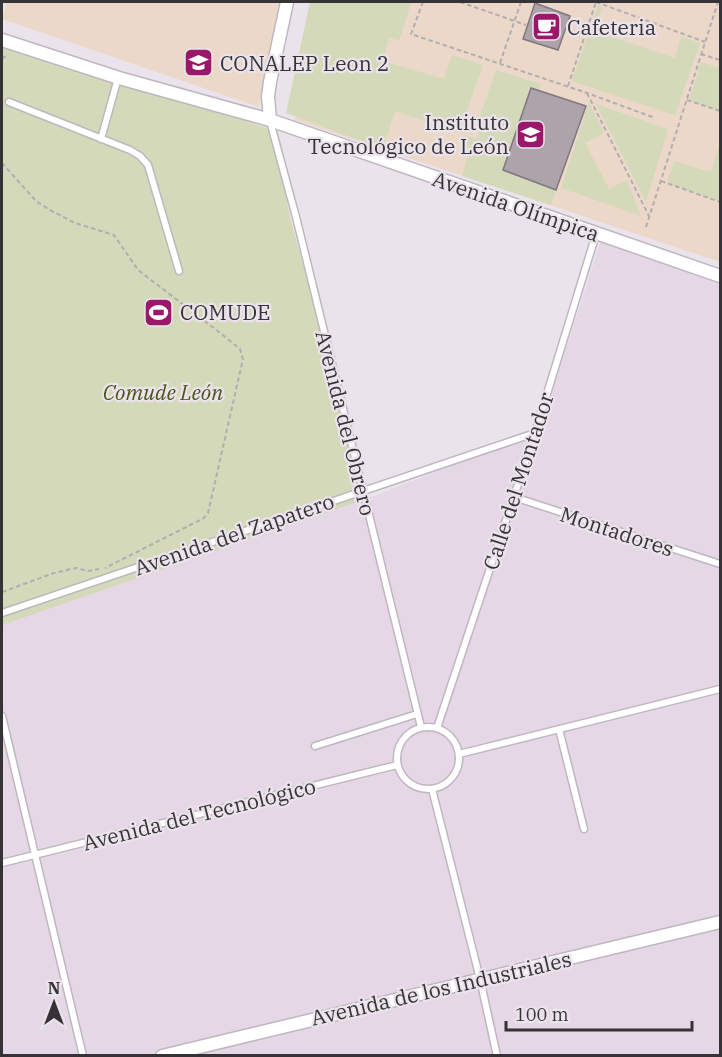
<svg xmlns="http://www.w3.org/2000/svg" width="722" height="1057" font-family="'IBM Plex Serif',serif">
<style>
.built{fill:#e5d7e5}
.education{fill:#ebd8c9}
.green{fill:#d4d9ba}
.building{fill:#ada3aa;stroke:#80777d;stroke-width:1.5}
.lines{fill:none;stroke-linecap:round;stroke-linejoin:round}
.service-casing{stroke:#bfb7bf;stroke-width:9}
.minor-casing{stroke:#bfb7bf;stroke-width:15}
.path{stroke:#b3acb3;stroke-width:2;stroke-dasharray:4.5 3;stroke-linecap:butt}
.service{stroke:#fff;stroke-width:6}
.minor{stroke:#fff;stroke-width:12}
.labels{text-anchor:middle;dominant-baseline:central;stroke-width:4.5;stroke-linejoin:round;paint-order:stroke}
.poi-label{font-size:21px;fill:#363336;stroke:#ebe3eb;text-anchor:start}
.street-label{font-size:21px;fill:#363336;stroke:#ebe3eb}
.park-label{font-size:21px;font-style:italic;fill:#4d531b;stroke:#ebe3eb}
</style>
<rect width="100%" height="100%" fill="#ebe3eb"/>
<path class="built" d="M 601,240 L 720,280 L 720,1055 L 2,1055 L 2,617 L 369,498 L 539,432 Z"/>
<path class="education" d="M 6,2 L 281,2 L 259,107 L 2,19 Z
M 318,2 L 720,2 L 720,262 L 295,120 Z"/>
<path class="green" d="M 310,2 L 407,2 L 411,3 L 399,41 L 389,37 L 383,61 L 444,79 L 452,55 L 483,65 L 459,133 L 395,111 L 383,149 L 286,113 Z
M 598,5 L 602,7 L 594,31 L 675,58 L 681,36 L 700,43 L 675,115 L 572,81 Z
M 2,46 L 264,127 L 265,128 L 272,130 L 291,221 L 369,498 L 2,625 Z
M 701,62 L 720,68 L 720,111 L 689,101 Z
M 496,70 L 541,84 L 539,90 L 531,88 L 503,170 L 556,190 L 551,205 L 462,176 L 470,148 L 461,145 L 464,135 L 477,139 L 481,125 L 477,124 Z
M 589,102 L 604,133 L 585,143 L 609,189 L 627,180 L 641,216 L 561,188 Z
M 596,104 L 668,129 L 646,202 Z
M 720,142 L 720,202 L 667,183 L 674,161 L 711,172 Z"/>
<path class="building" d="M 535,3 L 570,16 L 558,50 L 523,39 Z
M 531,88 L 586,106 L 556,190 L 503,170 Z"/>
<g class="lines">
<defs>
<path id="service" d="M 9,102 L 130,150 L 140,156 L 148,165 L 179,271
M 270,121 L 296,217 L 421,727
M 101,139 L 118,78
M 514,497 L 720,564
M 2,613 L 535,433
M 2,716 L 83,1056
M397 758a31 31 0 1 1 62 0a31 31 0 1 1-62 0Z
M 437,728 L 535,433 L 596,234
M 559,729 L 584,829
M 315,746 L 417,714
M 459,754 L 720,689
M 432,789 L 480,979 L 497,1056
M 2,863 L 397,765"/>
<path id="minor" d="M 2,40 L 119,78 L 270,120 L 720,276
M 270,120 L 268,96 L 270,82 L 287,2
M 162,1056 L 720,922"/>
</defs>
<use href="#service" class="service-casing"/>
<use href="#minor" class="minor-casing"/>
<path class="path" d="M 423,2 L 411,34 L 587,93 L 655,118
M 460,2 L 526,25
M 596,2 L 705,42
M 701,54 L 720,60
M 2,59 L 8,54
M 500,63 L 521,2
M 568,86 L 596,2
M 587,93 L 649,216
M 687,100 L 720,111
M 2,163 L 36,201 L 50,210 L 75,223 L 114,235 L 138,270 L 219,332 L 240,349 L 243,359 L 208,513 L 204,518 L 105,568
M 661,181 L 720,202
M 646,227 L 718,2
M 2,592 L 54,573 L 76,568 L 88,571 L 99,569"/>
<use href="#service" class="service"/>
<use href="#minor" class="minor"/>
</g>
<defs>
<symbol id="cafe-square" viewBox="-11 -11 22 22"><rect x="-9" y="-9" width="18" height="18" rx="4" fill="#9a176a" stroke="#ebe3eb"/><path d="M-5.5-4.5H6V0H3Q3 3.5 0 3.5H-2.5Q-5.5 3.5-5.5 0ZM3-3.2v2h1.7v-2ZM-6 4.5H4V6H-6Z" fill="#fff"/></symbol>
<symbol id="school-square" viewBox="-11 -11 22 22"><rect x="-9" y="-9" width="18" height="18" rx="4" fill="#9a176a" stroke="#ebe3eb"/><path d="M0-5L7-2L0 1L-7-2ZM-4 1L0 2.5L4 1V4Q0 6-4 4Z" fill="#fff"/></symbol>
<symbol id="university-square" viewBox="-11 -11 22 22"><rect x="-9" y="-9" width="18" height="18" rx="4" fill="#9a176a" stroke="#ebe3eb"/><path d="M0-5L7-2L0 1L-7-2ZM-4 1L0 2.5L4 1V4Q0 6-4 4Z" fill="#fff"/></symbol>
<symbol id="stadium-square" viewBox="-11 -11 22 22"><rect x="-9" y="-9" width="18" height="18" rx="4" fill="#9a176a" stroke="#ebe3eb"/><path d="M0-5a6.5 5 0 1 0 0 10a6.5 5 0 1 0 0-10ZM-3.5-1.8h7v3.6h-7Z" fill="#fff"/></symbol>
</defs>
<g fill-rule="evenodd">
<use href="#cafe-square" x="530" y="10" width="33" height="33"/>
<use href="#school-square" x="182" y="46" width="33" height="33"/>
<use href="#university-square" x="514" y="118" width="33" height="33"/>
<use href="#stadium-square" x="142" y="296" width="33" height="33"/>
</g>
<g class="labels">
<g class="poi-label">
<text x="567" y="27">Cafeteria</text>
<text x="220" y="63">CONALEP Leon 2</text>
<text x="509" y="122" text-anchor="end">Instituto<tspan x="509" dy="24">Tecnológico de León</tspan></text>
<text x="180" y="312">COMUDE</text>
</g>
<g class="street-label">
<text transform="translate(516 206) rotate(19)">Avenida Olímpica</text>
<text transform="translate(346 423) rotate(76)">Avenida del Obrero</text>
<text transform="translate(518 481) rotate(-72)">Calle del Montador</text>
<text transform="translate(617 531) rotate(18)">Montadores</text>
<text transform="translate(234 534) rotate(-19)">Avenida del Zapatero</text>
<text transform="translate(199 814) rotate(-14)">Avenida del Tecnológico</text>
<text transform="translate(441 988) rotate(-13)">Avenida de los Industriales</text>
</g>
<g class="park-label">
<text x="163" y="392">Comude León</text>
</g>
</g>
<rect width="722" height="1057" fill="none" stroke="#363336" stroke-width="6"/>
<g transform="translate(54 1003)" stroke="#ebe3eb" stroke-width="4.5" paint-order="stroke">
<path d="M0-4.5L10 22L0 15L-10 22Z" fill="#363336"/>
<text y="-9" font-size="16" font-weight="bold" text-anchor="middle" fill="#363336">N</text>
</g>
<path d="M506 1021v9h186v-9" fill="none" stroke="#363336" stroke-width="3"/>
<text x="515" y="1021" font-size="18" fill="#363336" stroke="#ebe3eb" stroke-width="4.5" paint-order="stroke">100 m</text>
</svg>
